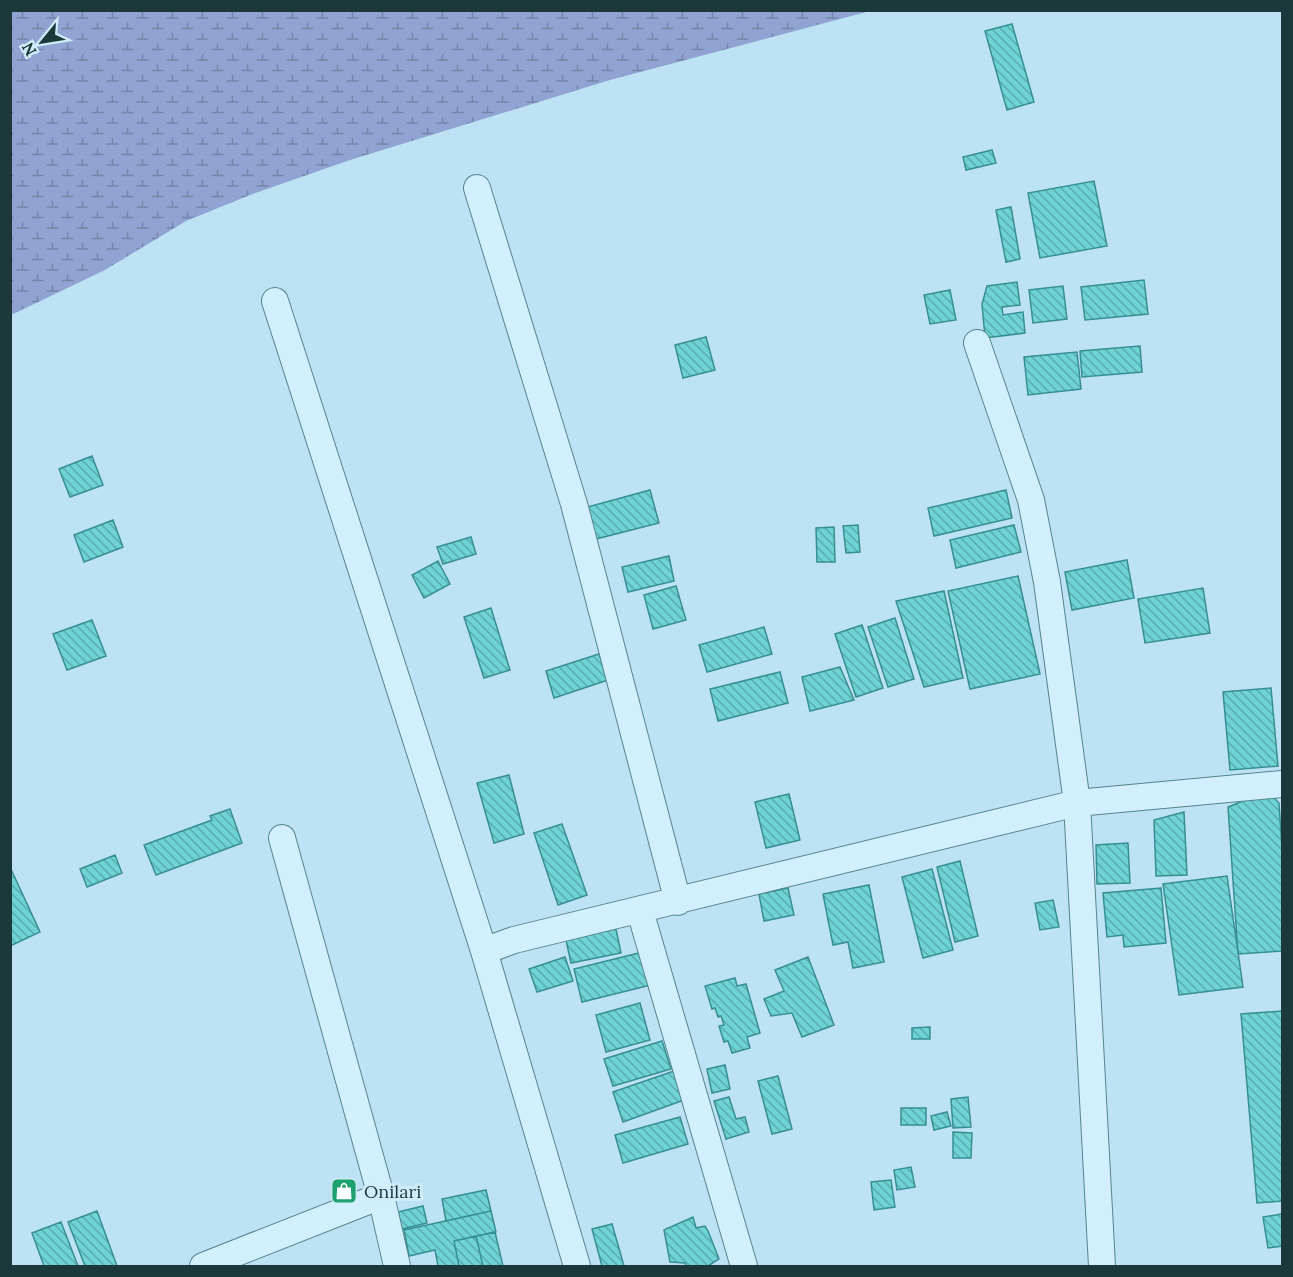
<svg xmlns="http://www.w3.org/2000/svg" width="1293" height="1277" font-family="Lora,serif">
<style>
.wetland{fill:url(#wetland-marsh)}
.building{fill:url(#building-back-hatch);stroke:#378f8f;stroke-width:1.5}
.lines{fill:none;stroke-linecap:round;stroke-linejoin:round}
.street-casing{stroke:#54858d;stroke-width:28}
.street{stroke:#d1effc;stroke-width:26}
.labels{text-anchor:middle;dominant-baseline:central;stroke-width:6;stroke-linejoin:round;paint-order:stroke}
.poi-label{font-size:18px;fill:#1b383a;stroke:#ceecf9;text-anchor:start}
</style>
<defs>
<pattern id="wetland-marsh" width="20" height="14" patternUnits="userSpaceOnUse" patternTransform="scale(1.5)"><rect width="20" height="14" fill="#90a3d2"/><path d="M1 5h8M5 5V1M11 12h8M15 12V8" fill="none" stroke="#7586ab"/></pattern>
<pattern id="building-back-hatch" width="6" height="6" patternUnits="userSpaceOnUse" patternTransform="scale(1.5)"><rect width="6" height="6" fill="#6fd3d5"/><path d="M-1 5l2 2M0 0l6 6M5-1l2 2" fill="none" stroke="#5aacae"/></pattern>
</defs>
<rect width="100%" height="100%" fill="#bde2f3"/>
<path class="wetland" d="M 11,10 L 870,10 L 870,11 L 610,80 L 350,160 L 250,195 L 186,221 L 105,270 L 11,315 Z"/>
<path class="building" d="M 1012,24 L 1034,102 L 1007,110 L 985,31 Z
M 992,150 L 996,163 L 966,170 L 963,157 Z
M 1094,181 L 1107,246 L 1040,258 L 1028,193 Z
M 1011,207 L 1020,259 L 1006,262 L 996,210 Z
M 1144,280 L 1148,314 L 1085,320 L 1081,287 Z
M 1017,282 L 1020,305 L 1002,307 L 1003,315 L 1023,312 L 1025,333 L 985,338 L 982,304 L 987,286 Z
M 1063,286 L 1067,319 L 1033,323 L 1029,290 Z
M 950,290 L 956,320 L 930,324 L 924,295 Z
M 706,337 L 715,370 L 683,378 L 675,345 Z
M 1140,346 L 1142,372 L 1082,377 L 1080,351 Z
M 1077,352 L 1081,389 L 1028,395 L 1024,357 Z
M 92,456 L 103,485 L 70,497 L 59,469 Z
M 650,490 L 659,523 L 592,540 L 584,508 Z
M 1006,490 L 1012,518 L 934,536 L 928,508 Z
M 113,520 L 123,547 L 84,562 L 74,535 Z
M 858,525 L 860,552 L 846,553 L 843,526 Z
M 1014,525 L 1021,552 L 956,568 L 950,540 Z
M 834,527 L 835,562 L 817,562 L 816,528 Z
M 471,537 L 476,554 L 443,564 L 437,547 Z
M 669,556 L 674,581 L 628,592 L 622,567 Z
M 1127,560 L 1134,598 L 1072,610 L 1065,572 Z
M 438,561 L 450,584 L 424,598 L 412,575 Z
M 1018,576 L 1040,674 L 970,689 L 948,591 Z
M 676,586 L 686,620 L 653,629 L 644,595 Z
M 1203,588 L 1210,633 L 1145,643 L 1138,599 Z
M 944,591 L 963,678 L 924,687 L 896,601 Z
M 491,608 L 510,670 L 484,678 L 464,617 Z
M 895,618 L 914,679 L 888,687 L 868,627 Z
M 92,620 L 106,656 L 67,670 L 53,634 Z
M 862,625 L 883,688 L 856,697 L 835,634 Z
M 764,627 L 772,654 L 707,672 L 699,645 Z
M 599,654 L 608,680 L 554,698 L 546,671 Z
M 840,667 L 854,700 L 810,711 L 802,677 Z
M 780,672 L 788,703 L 718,721 L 710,689 Z
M 1271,688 L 1278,766 L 1230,770 L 1223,692 Z
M 509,775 L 524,834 L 494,843 L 477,783 Z
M 1267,791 L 1279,803 L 1282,848 L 1282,951 L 1238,954 L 1228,807 Z
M 789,794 L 800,840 L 766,848 L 755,802 Z
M 230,809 L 242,843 L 156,875 L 144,845 L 212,820 L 210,816 Z
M 1184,812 L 1187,875 L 1156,876 L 1154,820 Z
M 562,824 L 587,895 L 558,905 L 534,833 Z
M 1128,843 L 1130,883 L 1097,884 L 1096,845 Z
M 115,855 L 122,873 L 87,887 L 80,869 Z
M 960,861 L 978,936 L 955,942 L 937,867 Z
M 10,867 L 40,932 L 10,946 Z
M 932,869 L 953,950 L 923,958 L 902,877 Z
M 1227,876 L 1243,987 L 1179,995 L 1163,884 Z
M 869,885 L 884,962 L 853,968 L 848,942 L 833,945 L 823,894 Z
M 788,888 L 794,915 L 764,921 L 759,894 Z
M 1161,888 L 1166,943 L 1124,947 L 1123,935 L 1107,937 L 1103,893 Z
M 1053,900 L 1059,927 L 1040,930 L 1035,903 Z
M 616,929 L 621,953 L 571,963 L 566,940 Z
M 647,951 L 655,984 L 582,1002 L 574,969 Z
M 565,957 L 573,981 L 537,992 L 529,969 Z
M 808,957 L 834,1025 L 802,1037 L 792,1013 L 771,1016 L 764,999 L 784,991 L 775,970 Z
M 735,978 L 737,986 L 746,984 L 760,1033 L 747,1037 L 750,1048 L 732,1053 L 728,1041 L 724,1042 L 719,1026 L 724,1025 L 721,1016 L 718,1017 L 715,1008 L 712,1009 L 705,986 Z
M 640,1003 L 650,1040 L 606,1052 L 596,1015 Z
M 1282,1011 L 1282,1201 L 1257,1203 L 1241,1014 Z
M 930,1027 L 930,1039 L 912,1039 L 912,1028 Z
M 662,1041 L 671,1069 L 613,1086 L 604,1059 Z
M 725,1065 L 730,1089 L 712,1093 L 707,1069 Z
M 674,1071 L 684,1100 L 623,1122 L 613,1092 Z
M 778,1076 L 792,1129 L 772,1134 L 758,1081 Z
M 729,1097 L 736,1119 L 745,1117 L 749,1132 L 726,1139 L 714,1101 Z
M 968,1097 L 971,1127 L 953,1128 L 951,1099 Z
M 901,1108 L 926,1108 L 926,1125 L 901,1125 Z
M 947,1112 L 951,1126 L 934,1130 L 931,1116 Z
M 680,1117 L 688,1144 L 623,1163 L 615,1135 Z
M 953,1132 L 972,1133 L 971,1158 L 953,1158 Z
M 911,1167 L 915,1187 L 897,1190 L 894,1170 Z
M 891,1180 L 895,1207 L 874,1210 L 871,1182 Z
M 486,1190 L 491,1211 L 446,1221 L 442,1199 Z
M 423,1206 L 427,1223 L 402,1229 L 398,1212 Z
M 97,1211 L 117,1266 L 85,1266 L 68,1222 Z
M 491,1211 L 496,1232 L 454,1241 L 459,1266 L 438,1266 L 435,1250 L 409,1256 L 404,1230 Z
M 1282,1214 L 1282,1246 L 1268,1248 L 1263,1217 Z
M 693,1217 L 696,1228 L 705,1226 L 708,1231 L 719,1259 L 708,1266 L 686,1266 L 685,1263 L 670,1262 L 664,1230 Z
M 61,1222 L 78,1266 L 44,1266 L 32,1233 Z
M 612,1224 L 624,1266 L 602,1266 L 592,1229 Z
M 495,1232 L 503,1266 L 483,1266 L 476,1236 Z
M 476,1236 L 483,1266 L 459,1266 L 454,1241 Z"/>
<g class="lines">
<defs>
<path id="street" d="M 477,188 L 574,504 L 678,902
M 275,301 L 484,951 L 577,1266
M 977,343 L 1031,500 L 1047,582 L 1077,803 L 1102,1266
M 282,838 L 381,1196 L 397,1266
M 640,911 L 744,1266
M 484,951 L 514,940 L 1077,803 L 1282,784
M 203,1266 L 381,1196"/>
</defs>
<use href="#street" class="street-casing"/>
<use href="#street" class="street"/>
</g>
<defs>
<symbol id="shop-square" viewBox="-11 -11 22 22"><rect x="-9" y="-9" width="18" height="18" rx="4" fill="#1ea26d" stroke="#ceecf9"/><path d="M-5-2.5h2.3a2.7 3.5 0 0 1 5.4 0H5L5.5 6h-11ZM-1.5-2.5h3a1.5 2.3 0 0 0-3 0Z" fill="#fff"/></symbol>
</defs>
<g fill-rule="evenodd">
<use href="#shop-square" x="329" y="1176" width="30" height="30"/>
</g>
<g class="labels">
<g class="poi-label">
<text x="364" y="1191">Onilari</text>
</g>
</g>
<rect width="1293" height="1277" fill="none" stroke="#1b383a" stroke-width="24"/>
<g transform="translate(42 42) rotate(240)" stroke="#ceecf9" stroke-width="4.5" paint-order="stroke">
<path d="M0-4.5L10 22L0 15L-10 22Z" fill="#1b383a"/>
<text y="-9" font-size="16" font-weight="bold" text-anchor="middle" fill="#1b383a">N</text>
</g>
</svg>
